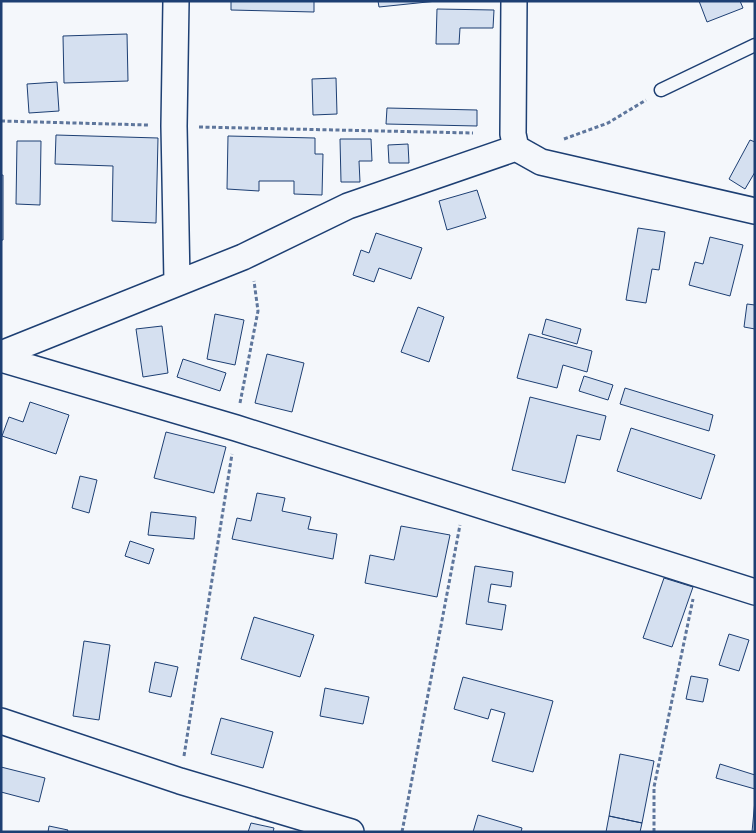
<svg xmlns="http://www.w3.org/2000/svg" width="756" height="833" font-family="Ubuntu,sans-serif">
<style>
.building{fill:#d5e0f0;stroke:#1d3f73}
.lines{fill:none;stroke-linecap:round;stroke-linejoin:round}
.lane-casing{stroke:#1d3f73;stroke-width:15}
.street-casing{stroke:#1d3f73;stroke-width:28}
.path{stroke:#5e769c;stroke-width:3;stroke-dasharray:4 2.5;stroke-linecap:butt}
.lane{stroke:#f4f7fb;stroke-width:12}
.street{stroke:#f4f7fb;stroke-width:25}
</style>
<rect width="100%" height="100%" fill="#f4f7fb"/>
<path class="building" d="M 231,1 L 314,1 L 314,12 L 231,10 Z
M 378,1 L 437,1 L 379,7 Z
M 699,1 L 740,1 L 743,8 L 707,22 Z
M 437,9 L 494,10 L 493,28 L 460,28 L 459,44 L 436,44 Z
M 127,34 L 128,81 L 64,83 L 63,36 Z
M 336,78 L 337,114 L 313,115 L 312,79 Z
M 57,82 L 59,111 L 29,113 L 27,84 Z
M 387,108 L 477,110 L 477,126 L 386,124 Z
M 56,135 L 158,138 L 156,223 L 112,221 L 113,166 L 55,164 Z
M 228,136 L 315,138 L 315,154 L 323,154 L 322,195 L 294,194 L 294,181 L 259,181 L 259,191 L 227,189 Z
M 340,139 L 371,139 L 372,161 L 359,161 L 360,182 L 341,182 Z
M 750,140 L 755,142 L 755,172 L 745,189 L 729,179 Z
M 17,141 L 41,141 L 40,205 L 16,204 Z
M 408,144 L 409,163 L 389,163 L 388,145 Z
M 1,175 L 3,175 L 3,240 L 1,240 Z
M 477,190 L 486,218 L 447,230 L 439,201 Z
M 638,228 L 665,232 L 659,270 L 652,269 L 646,303 L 626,300 Z
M 376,233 L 422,248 L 411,279 L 379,268 L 374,282 L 353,275 L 361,250 L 369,253 Z
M 710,237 L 743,245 L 730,296 L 689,285 L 695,262 L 703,264 Z
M 747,304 L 755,305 L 755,329 L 744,327 Z
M 418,307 L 444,317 L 429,362 L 401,352 Z
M 215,314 L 244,320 L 235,365 L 207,359 Z
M 546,319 L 581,329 L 577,344 L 542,334 Z
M 162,326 L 168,373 L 143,377 L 136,329 Z
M 529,334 L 592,351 L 587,372 L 563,365 L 557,388 L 517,378 Z
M 267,354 L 304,363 L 292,412 L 255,403 Z
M 183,359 L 226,373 L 220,391 L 177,377 Z
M 584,376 L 613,385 L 608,400 L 579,391 Z
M 625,388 L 713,415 L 709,431 L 620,404 Z
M 530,397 L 606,416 L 600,440 L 577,435 L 565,483 L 512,470 Z
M 30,402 L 69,415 L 56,454 L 2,436 L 9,417 L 23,422 Z
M 631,428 L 715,455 L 701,499 L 617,471 Z
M 166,432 L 226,447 L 214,493 L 154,478 Z
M 80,476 L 97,480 L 89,513 L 72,508 Z
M 257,493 L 285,498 L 282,511 L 311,517 L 308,529 L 337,534 L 333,559 L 232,539 L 237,518 L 251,521 Z
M 151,512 L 196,517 L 194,539 L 148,535 Z
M 401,526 L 450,535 L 437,597 L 365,583 L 370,555 L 394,560 Z
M 130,541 L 154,549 L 149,564 L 125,556 Z
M 475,566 L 513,572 L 511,587 L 491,584 L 488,602 L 506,605 L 502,630 L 466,624 Z
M 664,578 L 693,587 L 672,647 L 643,638 Z
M 254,617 L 314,635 L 300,677 L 241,659 Z
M 729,634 L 749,640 L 739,671 L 719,665 Z
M 84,641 L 110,645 L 99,720 L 73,716 Z
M 155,662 L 178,667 L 171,697 L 149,692 Z
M 691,676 L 708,679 L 703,702 L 686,699 Z
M 463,677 L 553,701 L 533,772 L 492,761 L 505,713 L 491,709 L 488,719 L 454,709 Z
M 325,688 L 369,697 L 363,724 L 320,716 Z
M 221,718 L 273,732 L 263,768 L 211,754 Z
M 620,754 L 654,761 L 642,823 L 609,816 Z
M 720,764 L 755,775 L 755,789 L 716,778 Z
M 1,767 L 45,778 L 39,802 L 1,792 Z
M 755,800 L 755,832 L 752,832 Z
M 478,815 L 522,828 L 521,832 L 473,832 Z
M 609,816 L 642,823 L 640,832 L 606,832 Z
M 251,823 L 274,828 L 273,832 L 248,832 Z
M 49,826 L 68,830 L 67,832 L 48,832 Z"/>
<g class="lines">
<defs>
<path id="lane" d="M 661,90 L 755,45"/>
<path id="street" d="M 176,1 L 174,126 L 177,282
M 514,1 L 513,134 L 516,148
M 1,354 L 243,257 L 348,206 L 516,148 L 541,162 L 755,211
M 1,359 L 236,428 L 755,592
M 1,721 L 180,781 L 351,832"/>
</defs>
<use href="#lane" class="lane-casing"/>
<use href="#street" class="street-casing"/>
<path class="path" d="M 1,121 L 148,125
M 199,127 L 473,133
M 564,139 L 608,123 L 646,100
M 240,403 L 258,311 L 254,281
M 184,756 L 232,454
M 402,832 L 460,525
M 654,832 L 654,787 L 693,599"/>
<use href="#lane" class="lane"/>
<use href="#street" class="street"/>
</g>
<rect width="756" height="833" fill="none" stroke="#1d3f73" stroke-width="5"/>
</svg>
